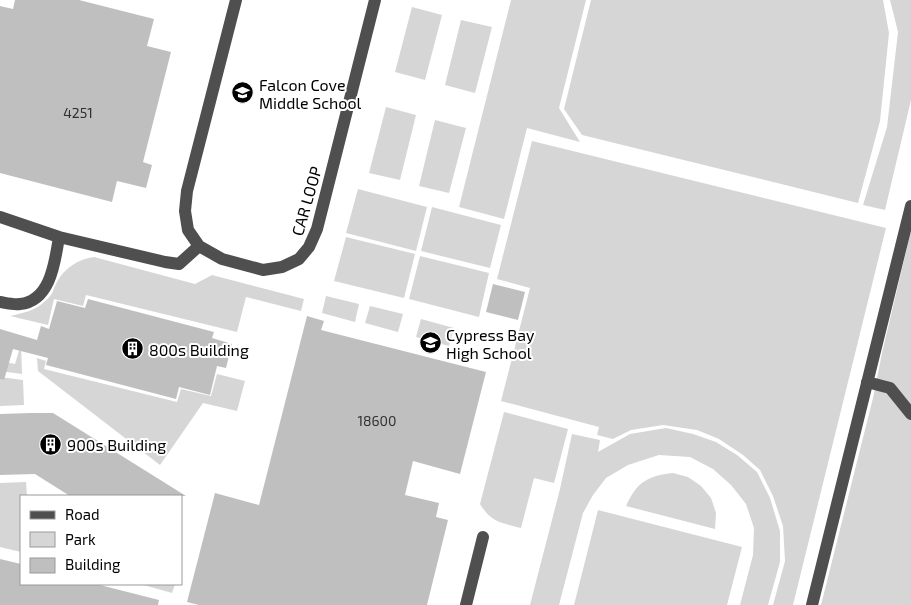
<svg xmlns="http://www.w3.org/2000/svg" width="911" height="605" font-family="'Exo 2',sans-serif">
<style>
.green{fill:#d6d6d6}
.building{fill:#bfbfbf}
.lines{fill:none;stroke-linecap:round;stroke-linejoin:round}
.minor{stroke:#4f4f4f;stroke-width:12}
.labels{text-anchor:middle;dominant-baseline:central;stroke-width:4;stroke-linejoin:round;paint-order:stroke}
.number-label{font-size:14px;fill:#303030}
.poi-label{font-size:16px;fill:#000;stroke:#fff;text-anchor:start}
.street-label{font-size:16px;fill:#000;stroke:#fff}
</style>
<rect width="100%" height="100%" fill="#fff"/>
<path class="green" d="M 511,0 L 586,0 L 559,108 L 580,142 L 527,128 L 504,219 L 459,207 Z
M 591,0 L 883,0 L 889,33 L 880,121 L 858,203 L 582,135 L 564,109 Z
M 890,0 L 911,0 L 911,100 L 885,210 L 863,205 L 887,127 L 898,32 Z
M 412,7 L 442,15 L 425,80 L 395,72 Z
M 461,20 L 492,27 L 475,93 L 445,85 Z
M 386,107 L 416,115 L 400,180 L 369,173 Z
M 435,120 L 466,128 L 449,193 L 419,186 Z
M 532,141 L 886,228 L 793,605 L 773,605 L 785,561 L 783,526 L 773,496 L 760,470 L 743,455 L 719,439 L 697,430 L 663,425 L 631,430 L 613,439 L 597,435 L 599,427 L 501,401 L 530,288 L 497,279 Z
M 358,189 L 427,207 L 416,251 L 346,233 Z
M 432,207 L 501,225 L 490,268 L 421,251 Z
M 911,231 L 911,605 L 821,605 L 873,398 L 882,353 Z
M 346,237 L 415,254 L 404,298 L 334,281 Z
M 420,256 L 489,273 L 479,317 L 409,299 Z
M 94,257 L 195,284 L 212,275 L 304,299 L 301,311 L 246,297 L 237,332 L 86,295 L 83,306 L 54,299 L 48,325 L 10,316 C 23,313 35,311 45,301 C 54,294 52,291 57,282 C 64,268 79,259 94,257 Z
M 326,296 L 359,304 L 355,322 L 322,313 Z
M 370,306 L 403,314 L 398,332 L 365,323 Z
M 421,319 L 454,328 L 449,346 L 416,337 Z
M 21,344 L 22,374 L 0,371 L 0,361 L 15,364 Z
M 37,358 L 46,361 L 44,369 L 177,402 L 181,389 L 211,396 L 217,374 L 245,381 L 237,411 L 203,403 L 160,465 L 38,371 Z
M 0,377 L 23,380 L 24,405 L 0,406 Z
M 504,412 L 568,429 L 554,483 L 534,478 L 521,528 C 501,523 491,522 480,504 Z
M 666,428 L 693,434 L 716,442 L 737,455 L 757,472 L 770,498 L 780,531 L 780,562 L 768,605 L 740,605 L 753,555 L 754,528 L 746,504 L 731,485 L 713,469 L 690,457 L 659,455 L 628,465 L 606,478 L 593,495 L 583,513 L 559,605 L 530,605 L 560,489 L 572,434 L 600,440 L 598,452 L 630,434 Z
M 673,473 L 688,477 L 701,486 L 711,498 L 716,513 L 715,529 L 626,506 C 637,482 647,476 673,473 Z
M 26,482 L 27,496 L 21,496 L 21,552 L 0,547 L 0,483 Z
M 598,510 L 742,547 L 727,605 L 574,605 Z
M 140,584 L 175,584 L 172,593 Z"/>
<path class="building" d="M 15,0 L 79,0 L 154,19 L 147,46 L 171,52 L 143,162 L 152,165 L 146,188 L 117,181 L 112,202 L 0,173 L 0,6 L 13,9 Z
M 493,284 L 525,292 L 518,320 L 486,312 Z
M 88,299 L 214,332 L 212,338 L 232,344 L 226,368 L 217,366 L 210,395 L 179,387 L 176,399 L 46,365 L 48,358 L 13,349 L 4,380 L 0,379 L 0,329 L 37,340 L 41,326 L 49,329 L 57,301 L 85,308 Z
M 307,316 L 324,321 L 321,330 L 486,372 L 460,474 L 413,461 L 405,495 L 439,503 L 436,517 L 448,520 L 427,605 L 199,605 L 187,602 L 215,493 L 259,505 Z
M 31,413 L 53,413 L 186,496 L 70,496 L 35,474 L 0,475 L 0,414 Z
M 0,559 L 21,564 L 21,584 L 96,584 L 159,600 L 158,605 L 0,605 Z"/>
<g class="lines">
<path class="minor" d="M 236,0 L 187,191 L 185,211 L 188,230 L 199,246 L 222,259 L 263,270 L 282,267 L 299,259 L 309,247 L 317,229 L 375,0
M 0,217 L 59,237 C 55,261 51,301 20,304 C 14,305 6,303 0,302
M 59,237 L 165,262 L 179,264 L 199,246
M 867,382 L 890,388 L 911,414
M 466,605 L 483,537
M 812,605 L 911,206"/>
</g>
<defs>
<symbol id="school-disc" viewBox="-11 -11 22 22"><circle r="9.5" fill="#000" stroke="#fff"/><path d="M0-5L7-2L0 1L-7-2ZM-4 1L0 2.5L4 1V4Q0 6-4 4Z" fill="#fff"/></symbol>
<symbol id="building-disc" viewBox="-11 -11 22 22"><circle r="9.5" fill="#000" stroke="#fff"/><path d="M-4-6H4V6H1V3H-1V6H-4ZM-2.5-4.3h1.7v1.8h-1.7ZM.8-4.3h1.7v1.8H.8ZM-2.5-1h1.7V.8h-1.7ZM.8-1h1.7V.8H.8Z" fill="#fff"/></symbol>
</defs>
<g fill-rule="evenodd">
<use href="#school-disc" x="230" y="80" width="25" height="25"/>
<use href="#school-disc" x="418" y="330" width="25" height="25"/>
<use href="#building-disc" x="120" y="336" width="25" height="25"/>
<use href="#building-disc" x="38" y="432" width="25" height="25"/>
</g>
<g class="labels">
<g class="number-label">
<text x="78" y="112">4251</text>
<text x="377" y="420">18600</text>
</g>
<g class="poi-label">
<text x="259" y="84">Falcon Cove<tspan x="259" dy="18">Middle School</tspan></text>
<text x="446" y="334">Cypress Bay<tspan x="446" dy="18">High School</tspan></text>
<text x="149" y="349">800s Building</text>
<text x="67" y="444">900s Building</text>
</g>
<g class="street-label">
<text transform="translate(306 201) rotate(-74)">CAR LOOP</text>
</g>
</g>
<rect x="20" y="495" width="162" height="90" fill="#ffffff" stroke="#999999"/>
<rect x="30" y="511" width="25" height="8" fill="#4f4f4f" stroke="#999999"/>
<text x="65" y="520" font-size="15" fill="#000000">Road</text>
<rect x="30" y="532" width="25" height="15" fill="#d6d6d6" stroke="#999999"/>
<text x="65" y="545" font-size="15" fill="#000000">Park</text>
<rect x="30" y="558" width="25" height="15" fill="#bfbfbf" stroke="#999999"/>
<text x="65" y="570" font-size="15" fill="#000000">Building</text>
</svg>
